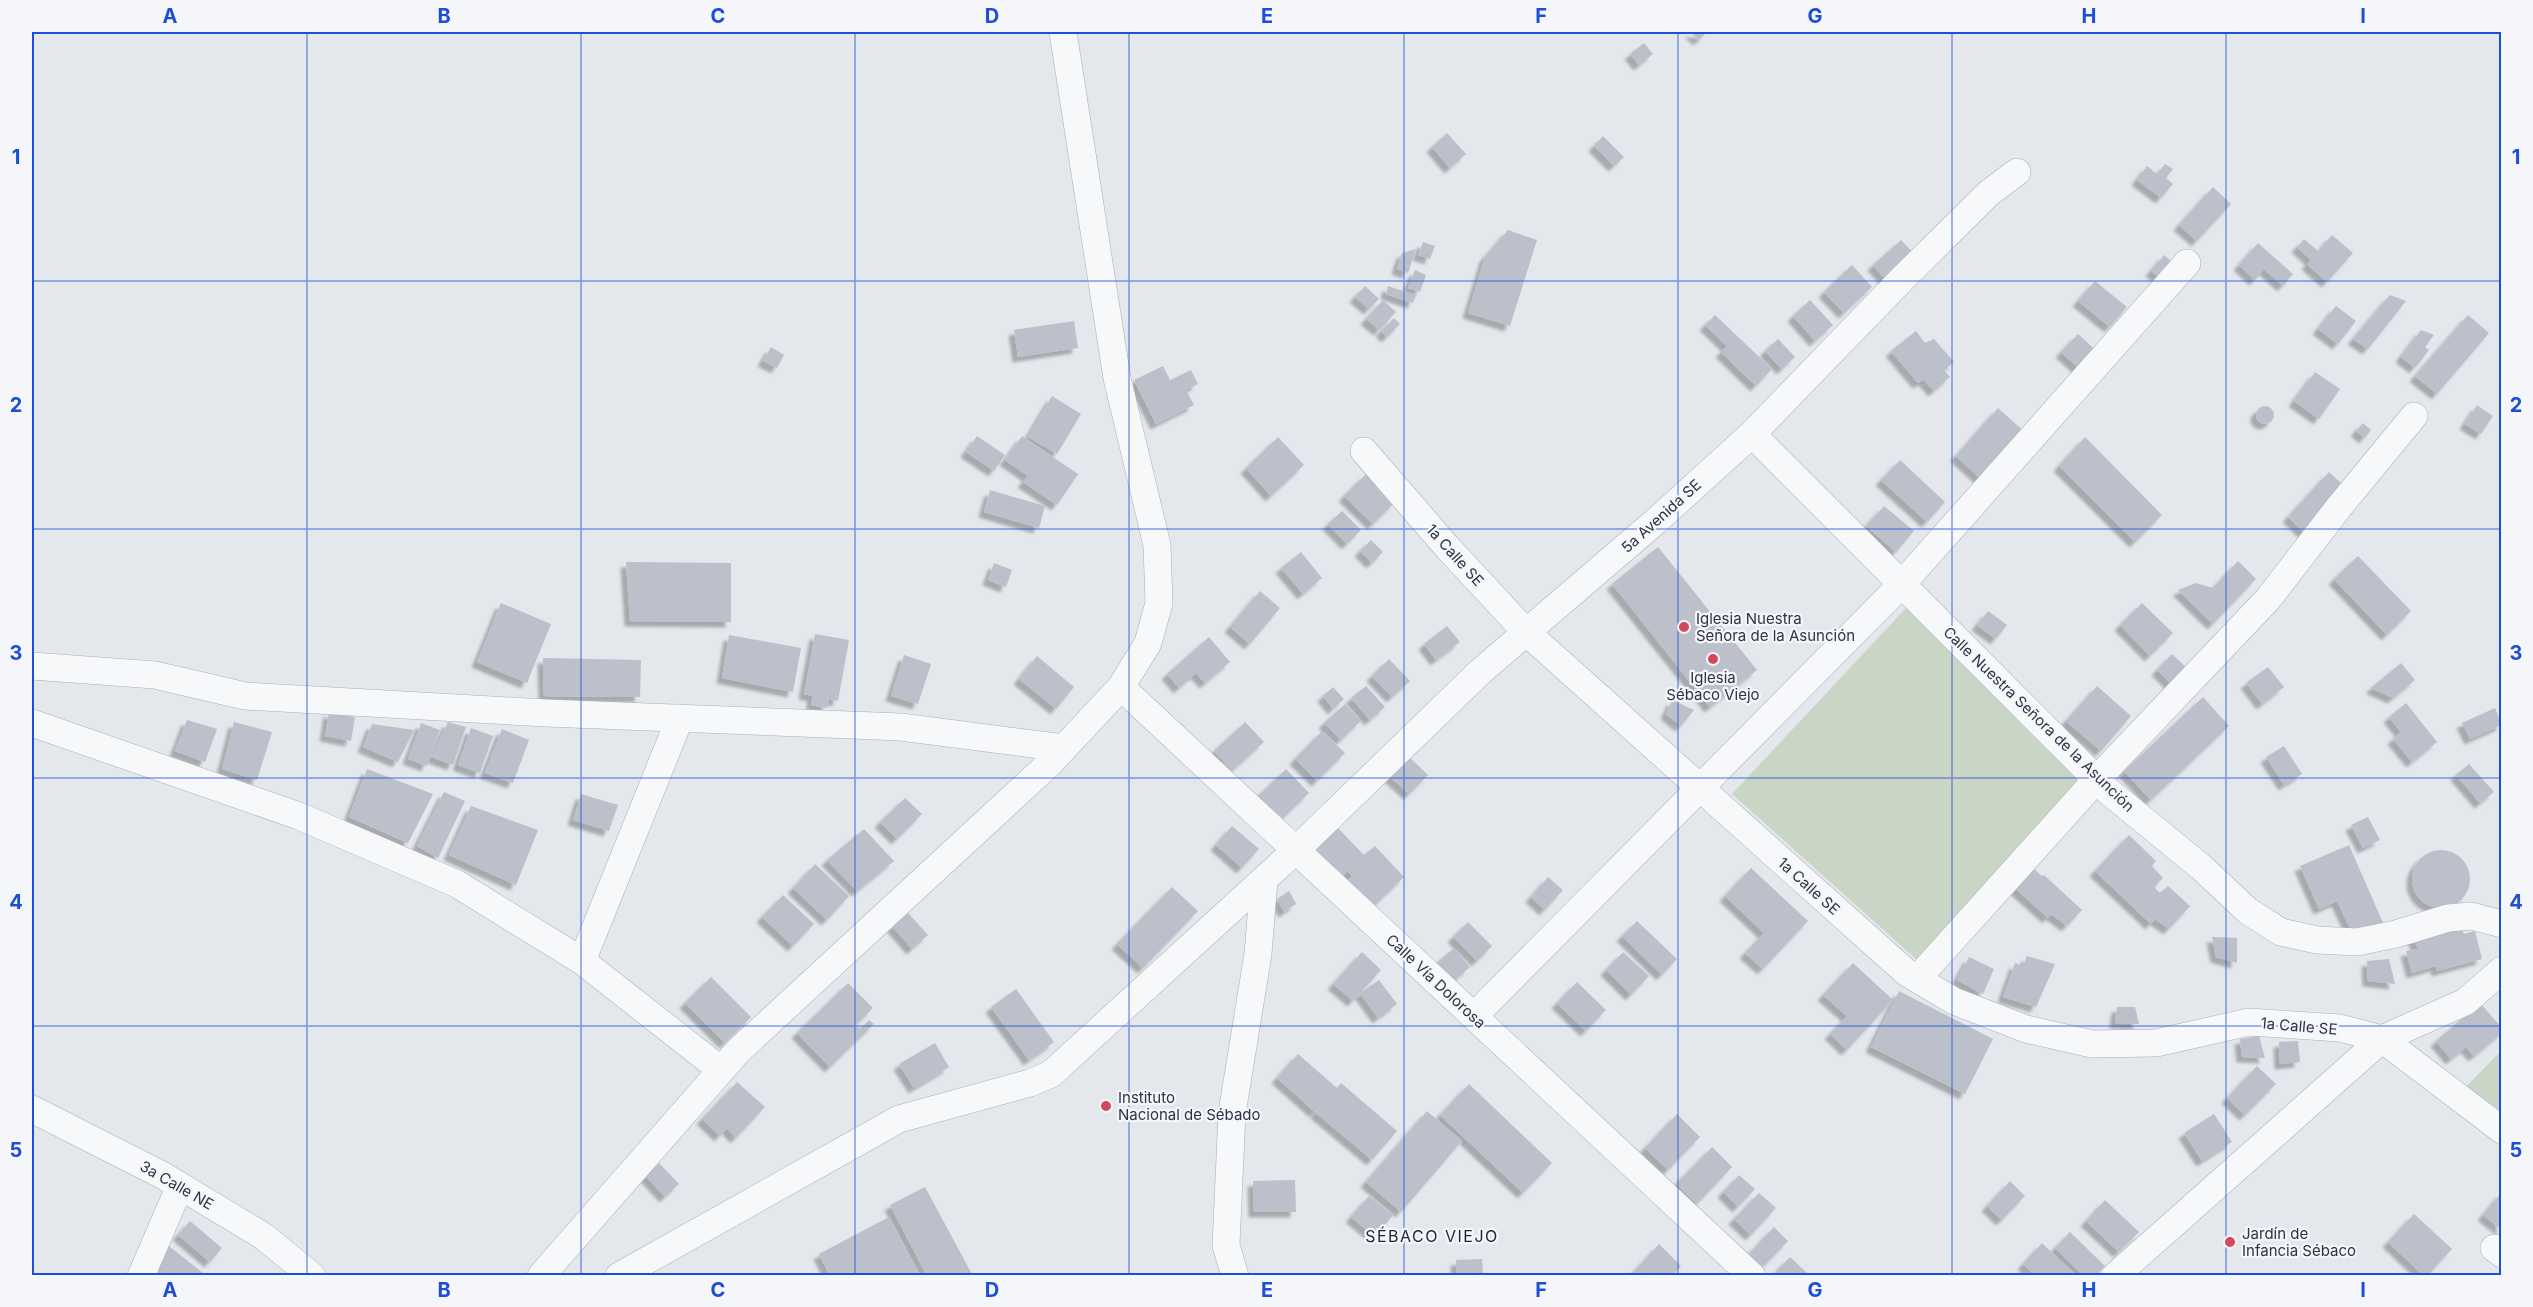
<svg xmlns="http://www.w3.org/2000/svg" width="2533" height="1307" font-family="Inter,sans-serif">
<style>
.green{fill:#c9d6c5}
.building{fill:#bbc0ca;filter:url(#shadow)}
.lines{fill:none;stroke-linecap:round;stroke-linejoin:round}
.minor-casing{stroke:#a9aeb7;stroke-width:28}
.minor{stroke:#f7f8fa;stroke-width:27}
.grid{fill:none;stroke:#1d4ed8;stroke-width:1.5;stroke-opacity:0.55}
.poi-dot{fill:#d1495b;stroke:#f4f6f9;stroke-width:2}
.labels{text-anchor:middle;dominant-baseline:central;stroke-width:4.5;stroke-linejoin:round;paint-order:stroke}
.street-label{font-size:15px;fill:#2b3445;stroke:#f4f6f9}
.poi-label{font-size:15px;fill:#2b3445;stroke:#f4f6f9;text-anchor:start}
.neighbourhood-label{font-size:16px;letter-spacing:1.5px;fill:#1d2536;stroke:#f4f6f9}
.neatline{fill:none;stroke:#1d4ed8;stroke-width:2}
.grid-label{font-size:20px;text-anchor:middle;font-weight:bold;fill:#1d4ed8}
</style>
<defs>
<filter id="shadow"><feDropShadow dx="-5.5" dy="5.5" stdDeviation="1.5" flood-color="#0004"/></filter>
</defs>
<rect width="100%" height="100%" fill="#e4e7ec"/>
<path class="green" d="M 1906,608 L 2082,780 L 1917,960 L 1732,794 Z
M 2501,1051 L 2501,1122 L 2460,1093 Z"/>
<path class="building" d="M 1690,32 L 1707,32 L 1699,40 Z
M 1644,43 L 1653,54 L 1639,65 L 1630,54 Z
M 1447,133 L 1466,154 L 1450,168 L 1432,147 Z
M 1603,136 L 1624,157 L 1614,166 L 1594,146 Z
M 2165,164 L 2173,169 L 2166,178 L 2173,184 L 2161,198 L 2137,180 L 2147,166 L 2157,174 Z
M 2213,187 L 2231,204 L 2197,241 L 2179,225 Z
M 1508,230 L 1537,240 L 1510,326 L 1468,313 L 1485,257 Z
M 2332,235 L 2353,253 L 2327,282 L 2307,264 L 2311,260 L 2297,247 L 2304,239 L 2318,251 Z
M 1901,240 L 1918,258 L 1889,284 L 1873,265 Z
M 1423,242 L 1435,246 L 1430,259 L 1418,255 Z
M 2258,243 L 2293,274 L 2283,286 L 2264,269 L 2255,280 L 2239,265 Z
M 1416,249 L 1408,273 L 1397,269 L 1402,253 Z
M 2164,255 L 2182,270 L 2169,285 L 2151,271 Z
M 1852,265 L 1872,287 L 1844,313 L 1824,292 Z
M 1415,270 L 1426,275 L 1420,292 L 1408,288 Z
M 2095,281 L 2127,307 L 2110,327 L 2078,301 Z
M 1365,286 L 1379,299 L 1369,309 L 1355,297 Z
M 1388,286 L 1416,295 L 1413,303 L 1386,294 Z
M 2390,295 L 2406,301 L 2368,349 L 2353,339 Z
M 1383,300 L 1396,312 L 1379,330 L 1366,319 Z
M 1810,300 L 1833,325 L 1815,341 L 1793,316 Z
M 2336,306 L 2356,321 L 2338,344 L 2318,329 Z
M 1715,315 L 1772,369 L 1756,386 L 1721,352 L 1727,346 L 1705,325 Z
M 2468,315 L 2489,333 L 2437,394 L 2415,376 Z
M 1394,318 L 1400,324 L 1387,337 L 1381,331 Z
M 1074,321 L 1078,348 L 1018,357 L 1014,330 Z
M 2421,330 L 2434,335 L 2425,347 L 2429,350 L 2415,368 L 2401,357 Z
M 1916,331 L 1925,343 L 1934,339 L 1954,362 L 1944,370 L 1950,377 L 1934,391 L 1924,380 L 1918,383 L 1891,351 Z
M 2078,334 L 2101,355 L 2084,373 L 2061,352 Z
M 1778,339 L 1795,357 L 1782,369 L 1765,351 Z
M 771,347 L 784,355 L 777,368 L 763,361 Z
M 1163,366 L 1170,380 L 1191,370 L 1198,384 L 1186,390 L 1194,405 L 1156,424 L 1134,380 Z
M 2315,372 L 2340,389 L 2319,419 L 2294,401 Z
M 1052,396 L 1081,414 L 1057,454 L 1028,437 Z
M 2477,405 L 2493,416 L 2481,434 L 2465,424 Z
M2256 415a9 9 0 1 1 18 0a9 9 0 1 1-18 0Z
M 1998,408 L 2028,435 L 1985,483 L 1956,456 Z
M 2363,423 L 2371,430 L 2365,438 L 2356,431 Z
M 977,436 L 1005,455 L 994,471 L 966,452 Z
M 1022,436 L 1078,474 L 1057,505 L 1023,482 L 1028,476 L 1005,460 Z
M 1278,437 L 1304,465 L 1271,496 L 1246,468 Z
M 2085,437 L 2162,515 L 2135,542 L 2059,466 Z
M 1900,460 L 1945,502 L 1927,522 L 1881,480 Z
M 2329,472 L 2351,492 L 2309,537 L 2288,517 Z
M 1366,474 L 1395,502 L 1373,524 L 1344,496 Z
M 990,490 L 1045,506 L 1039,528 L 984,512 Z
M 1884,506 L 1914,531 L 1896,552 L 1866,526 Z
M 1342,511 L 1361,530 L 1347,544 L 1328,524 Z
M 1371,540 L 1383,552 L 1372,563 L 1360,551 Z
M 1658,547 L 1757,670 L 1710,707 L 1612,584 Z
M 1301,552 L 1322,578 L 1303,594 L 1281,568 Z
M 2358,556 L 2411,611 L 2387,635 L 2334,579 Z
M 2238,561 L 2256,579 L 2213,624 L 2178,590 L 2196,583 L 2213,588 Z
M 626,562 L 731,563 L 731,622 L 630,621 Z
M 994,563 L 1012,570 L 1006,587 L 988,580 Z
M 1260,591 L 1280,608 L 1250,644 L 1230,627 Z
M 501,603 L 551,624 L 527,683 L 477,662 Z
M 2142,603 L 2173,633 L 2150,656 L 2120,625 Z
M 1988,611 L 2007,625 L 1996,639 L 1977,625 Z
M 1447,626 L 1460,642 L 1436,660 L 1424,644 Z
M 815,634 L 849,640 L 838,701 L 829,699 L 827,708 L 811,705 L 813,696 L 804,694 Z
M 729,635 L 801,648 L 793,692 L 722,678 Z
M 1209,637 L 1230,662 L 1205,683 L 1196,673 L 1179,688 L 1167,674 Z
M 2172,654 L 2191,672 L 2175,688 L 2157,670 Z
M 904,655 L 931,664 L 918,704 L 891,696 Z
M 1037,656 L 1074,687 L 1056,709 L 1019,679 Z
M 543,658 L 641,660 L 640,697 L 544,696 Z
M 1389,659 L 1410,681 L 1392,697 L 1372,676 Z
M 2401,663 L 2415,680 L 2393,698 L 2371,688 Z
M 2268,667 L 2284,687 L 2262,704 L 2246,683 Z
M 1366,686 L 1385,707 L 1370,720 L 1351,698 Z
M 2097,686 L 2131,716 L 2101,751 L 2066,721 Z
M 1333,687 L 1344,699 L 1333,709 L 1323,696 Z
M 2203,697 L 2229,726 L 2151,800 L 2124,771 Z
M 1672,700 L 1694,710 L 1681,726 L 1666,714 Z
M 2406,703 L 2437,742 L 2412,762 L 2393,739 L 2401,732 L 2389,717 Z
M 1345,704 L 1361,721 L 1341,740 L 1324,723 Z
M 2495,708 L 2502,725 L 2470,739 L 2462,723 Z
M 329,712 L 355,717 L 351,741 L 325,736 Z
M 187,720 L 217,729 L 205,762 L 175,751 Z
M 234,722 L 272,732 L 257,780 L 222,769 Z
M 448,722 L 466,727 L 453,765 L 431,757 Z
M 1245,722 L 1264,742 L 1232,771 L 1214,751 Z
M 421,723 L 440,730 L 427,766 L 408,759 Z
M 372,724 L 414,730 L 398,762 L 363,747 Z
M 471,728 L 493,736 L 480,773 L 458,765 Z
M 502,729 L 529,740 L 513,783 L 485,773 Z
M 1322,731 L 1345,753 L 1317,781 L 1295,759 Z
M 2284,746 L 2302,774 L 2284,785 L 2266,757 Z
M 1405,753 L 1428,775 L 1409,794 L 1386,773 Z
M 2469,764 L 2494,792 L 2480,803 L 2456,775 Z
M 367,769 L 433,794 L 408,843 L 349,817 Z
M 1286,769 L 1309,793 L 1281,820 L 1258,796 Z
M 444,792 L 465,801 L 438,858 L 417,846 Z
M 581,794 L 618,805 L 609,831 L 573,820 Z
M 905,798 L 922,814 L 897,839 L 880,822 Z
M 471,806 L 538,830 L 516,885 L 449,855 Z
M 2368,817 L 2380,840 L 2363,848 L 2351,825 Z
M 1335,825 L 1364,855 L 1375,846 L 1404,877 L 1370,910 L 1344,884 L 1352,876 L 1347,871 L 1342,877 L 1313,847 Z
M 1232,826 L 1259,849 L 1242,868 L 1216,845 Z
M 864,829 L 894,861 L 857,891 L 827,860 Z
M 2129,835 L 2156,861 L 2152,866 L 2163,878 L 2154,887 L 2160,893 L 2168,886 L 2190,906 L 2169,929 L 2155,919 L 2151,924 L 2095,871 Z
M 2349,845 L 2384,925 L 2354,937 L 2337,901 L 2319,909 L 2300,866 Z
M2412 879a29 29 0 1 1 58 0a29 29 0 1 1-58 0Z
M 815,864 L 849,896 L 827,920 L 793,888 Z
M 1751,868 L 1808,921 L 1763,969 L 1745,953 L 1764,933 L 1725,896 Z
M 2034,869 L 2042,876 L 2044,875 L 2082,910 L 2067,926 L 2051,914 L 2048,918 L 2015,888 Z
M 1548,877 L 1563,890 L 1545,910 L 1531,897 Z
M 1172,887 L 1198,911 L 1143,968 L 1117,944 Z
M 1289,891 L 1296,904 L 1284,912 L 1277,899 Z
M 783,895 L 814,924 L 793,946 L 762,917 Z
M 908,913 L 928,935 L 912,949 L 892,926 Z
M 2457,918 L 2464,934 L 2475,931 L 2482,959 L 2437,971 L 2436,966 L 2412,973 L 2406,951 L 2418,949 L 2412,936 Z
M 1637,921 L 1677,959 L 1662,975 L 1622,936 Z
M 1468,922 L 1492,946 L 1477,961 L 1453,937 Z
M 2212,937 L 2237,938 L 2237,963 L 2216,957 Z
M 1454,948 L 1470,967 L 1449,985 L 1433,966 Z
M 1362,952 L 1381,970 L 1353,1001 L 1333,984 Z
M 1623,952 L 1649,976 L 1631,995 L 1606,970 Z
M 2027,956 L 2055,964 L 2036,1007 L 2003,997 L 2015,963 L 2023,966 Z
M 1969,957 L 1994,969 L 1983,994 L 1957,980 Z
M 2389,959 L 2395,984 L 2368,981 L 2367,961 Z
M 1853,963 L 1893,1000 L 1847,1050 L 1830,1034 L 1847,1016 L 1823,995 Z
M 711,977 L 751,1017 L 725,1043 L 685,1003 Z
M 1379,980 L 1397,1004 L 1378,1018 L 1360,993 Z
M 1577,982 L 1606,1010 L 1586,1031 L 1557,1003 Z
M 848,983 L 873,1008 L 856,1025 L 860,1029 L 869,1020 L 874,1024 L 830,1067 L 797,1033 Z
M 1016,989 L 1054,1042 L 1029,1060 L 991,1007 Z
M 1899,991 L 1993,1039 L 1965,1094 L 1871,1047 Z
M 2480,1003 L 2502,1028 L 2502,1033 L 2474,1056 L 2466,1047 L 2451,1059 L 2436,1041 Z
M 2117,1007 L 2135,1007 L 2139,1024 L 2115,1023 Z
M 2259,1036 L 2265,1058 L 2242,1057 L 2240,1039 Z
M 2298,1041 L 2300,1062 L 2280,1064 L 2279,1042 Z
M 935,1043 L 949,1067 L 914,1088 L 899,1064 Z
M 1298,1054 L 1337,1088 L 1341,1083 L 1397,1131 L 1372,1160 L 1316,1113 L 1327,1098 L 1315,1112 L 1277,1078 Z
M 2257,1066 L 2276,1084 L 2245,1115 L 2227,1098 Z
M 737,1082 L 765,1107 L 736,1138 L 727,1128 L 720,1136 L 702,1119 Z
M 1469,1084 L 1552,1163 L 1523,1193 L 1440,1115 Z
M 1427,1111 L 1462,1141 L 1401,1212 L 1366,1182 Z
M 1677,1114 L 1700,1137 L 1668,1170 L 1645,1148 Z
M 2214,1114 L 2232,1142 L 2202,1161 L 2184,1133 Z
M 1712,1147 L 1732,1167 L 1697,1204 L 1676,1184 Z
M 659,1163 L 679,1184 L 665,1197 L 646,1176 Z
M 1739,1175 L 1755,1189 L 1738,1207 L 1723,1192 Z
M 1295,1180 L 1296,1212 L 1254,1212 L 1253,1181 Z
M 2010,1181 L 2025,1196 L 2002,1220 L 1987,1206 Z
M 925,1187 L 973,1276 L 927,1276 L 890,1205 Z
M 2502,1192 L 2502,1230 L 2483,1215 Z
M 1759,1193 L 1776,1208 L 1751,1235 L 1734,1219 Z
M 1369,1196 L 1393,1215 L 1375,1237 L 1351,1217 Z
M 2105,1200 L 2139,1232 L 2119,1252 L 2086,1221 Z
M 2414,1214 L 2452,1249 L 2427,1276 L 2424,1276 L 2388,1242 Z
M 889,1217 L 920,1276 L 830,1276 L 819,1254 Z
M 190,1221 L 222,1248 L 210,1262 L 178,1235 Z
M 1774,1227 L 1788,1241 L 1763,1267 L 1749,1254 Z
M 2070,1232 L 2105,1266 L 2096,1276 L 2084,1276 L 2055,1248 Z
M 2042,1243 L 2077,1276 L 2035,1276 L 2023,1264 Z
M 1659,1244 L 1681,1266 L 1672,1276 L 1630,1276 Z
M 169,1246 L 207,1276 L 155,1276 L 149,1271 Z
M 1790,1257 L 1807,1273 L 1805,1276 L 1772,1276 Z
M 1482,1259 L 1483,1276 L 1457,1276 L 1456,1260 Z"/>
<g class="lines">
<defs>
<path id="minor" d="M 1752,434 L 2108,791 L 2201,867 L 2248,911 L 2281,932 L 2317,940 L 2357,942 L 2396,934 L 2448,918 L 2471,916 L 2502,924
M 1364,451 L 1447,547 L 1526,632 L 1907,973 L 1954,1001 L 2026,1029 L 2092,1044 L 2156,1043 L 2249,1022 L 2340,1028 L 2382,1039 L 2502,1130
M 32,666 L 155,675 L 245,696 L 546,713 L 901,727 L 1064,748
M 1121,687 L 1752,1276
M 32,723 L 299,816 L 457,884 L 582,961 L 721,1070
M 582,961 L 680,718
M 1917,979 L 2097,779 L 2268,599 L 2339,507 L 2414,416
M 1474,1016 L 1901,585 L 2187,263
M 32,1109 L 162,1175 L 263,1236 L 312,1276
M 2494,1248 L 2502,1254
M 141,1276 L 180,1186
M 541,1276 L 738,1051 L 1049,764 L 1121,687 L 1148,643 L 1159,603 L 1157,545 L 1117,378 L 1063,32
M 619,1276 L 899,1119 L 1030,1083 L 1051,1074 L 1296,850 L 1480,672 L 1656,521 L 1752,434 L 1904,277 L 1989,193 L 2017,172
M 1235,1276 L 1226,1245 L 1232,1113 L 1258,954 L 1264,880
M 2115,1276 L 2382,1039 L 2465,1002 L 2502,970"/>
</defs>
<use href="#minor" class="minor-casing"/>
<use href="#minor" class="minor"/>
</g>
<path class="grid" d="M 307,32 L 307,1276M 581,32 L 581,1276M 855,32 L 855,1276M 1129,32 L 1129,1276M 1404,32 L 1404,1276M 1678,32 L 1678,1276M 1952,32 L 1952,1276M 2226,32 L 2226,1276M 32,281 L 2502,281M 32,529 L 2502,529M 32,778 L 2502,778M 32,1026 L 2502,1026"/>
<g class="poi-dot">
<circle cx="1684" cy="627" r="6"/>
<circle cx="1713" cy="659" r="6"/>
<circle cx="1106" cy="1106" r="6"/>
<circle cx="2230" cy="1242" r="6"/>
</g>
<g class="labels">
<g class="street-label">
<text transform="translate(1661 516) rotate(-42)">5a Avenida SE</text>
<text transform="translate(1455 555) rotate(48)">1a Calle SE</text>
<text transform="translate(2039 719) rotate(44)">Calle Nuestra Señora de la Asunción</text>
<text transform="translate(1809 886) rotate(42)">1a Calle SE</text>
<text transform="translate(1436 981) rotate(43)">Calle Vía Dolorosa</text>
<text transform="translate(2299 1026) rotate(5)">1a Calle SE</text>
<text transform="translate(177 1185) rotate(30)">3a Calle NE</text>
</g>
<g class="poi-label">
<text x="1696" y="618">Iglesia Nuestra<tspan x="1696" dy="17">Señora de la Asunción</tspan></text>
<text x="1713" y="677" text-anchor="middle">Iglesia<tspan x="1713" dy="17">Sébaco Viejo</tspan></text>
<text x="1118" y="1097">Instituto<tspan x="1118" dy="17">Nacional de Sébado</tspan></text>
<text x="2242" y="1233">Jardín de<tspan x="2242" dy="17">Infancia Sébaco</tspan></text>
</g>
<g class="neighbourhood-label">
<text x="1432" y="1236">SÉBACO VIEJO</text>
</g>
</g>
<rect width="2533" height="1307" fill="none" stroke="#f4f6f9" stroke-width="66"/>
<rect x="33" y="33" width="2467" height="1241" class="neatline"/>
<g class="grid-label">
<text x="170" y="23">A</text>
<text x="444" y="23">B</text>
<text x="718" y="23">C</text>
<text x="992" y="23">D</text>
<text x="1267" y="23">E</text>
<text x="1541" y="23">F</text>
<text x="1815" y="23">G</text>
<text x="2089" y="23">H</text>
<text x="2363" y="23">I</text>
<text x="16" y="164">1</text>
<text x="2516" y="164">1</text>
<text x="16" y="412">2</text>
<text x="2516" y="412">2</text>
<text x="16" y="660">3</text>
<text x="2516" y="660">3</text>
<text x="16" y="909">4</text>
<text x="2516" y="909">4</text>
<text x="16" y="1157">5</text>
<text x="2516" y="1157">5</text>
<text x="170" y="1297">A</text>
<text x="444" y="1297">B</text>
<text x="718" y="1297">C</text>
<text x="992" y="1297">D</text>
<text x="1267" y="1297">E</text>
<text x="1541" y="1297">F</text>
<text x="1815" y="1297">G</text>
<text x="2089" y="1297">H</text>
<text x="2363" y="1297">I</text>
</g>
</svg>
